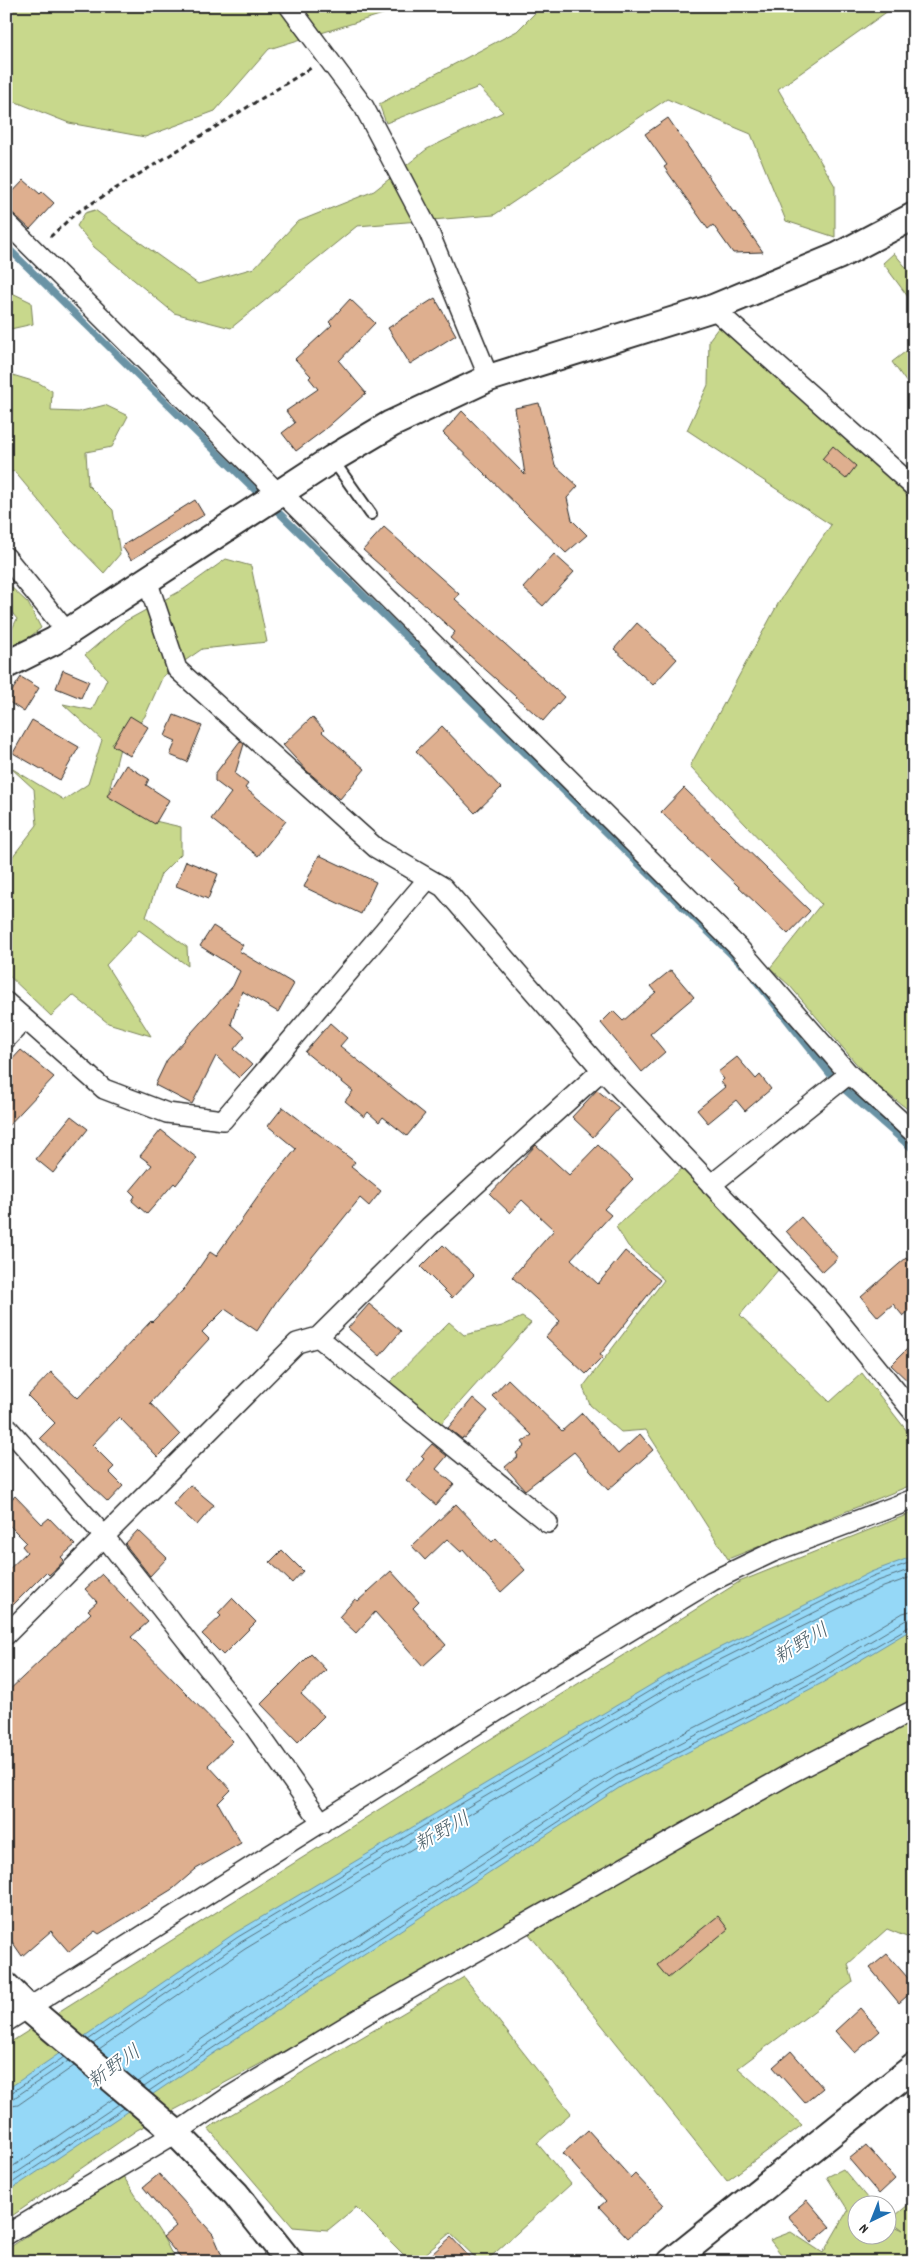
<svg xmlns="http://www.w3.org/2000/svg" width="920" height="2268" font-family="Dekko,'Klee One',sans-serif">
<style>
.green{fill:#c8d88c;stroke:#7a825c}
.water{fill:#95d8f7;stroke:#6b93a5}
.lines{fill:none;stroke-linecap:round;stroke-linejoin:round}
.shore{stroke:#55707d;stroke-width:1}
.stream{stroke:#6b93a5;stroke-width:7}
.building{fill:#deaf8f;stroke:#2b2b2b}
.lane-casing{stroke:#2b2b2b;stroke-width:14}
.street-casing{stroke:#2b2b2b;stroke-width:22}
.secondary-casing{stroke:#2b2b2b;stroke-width:30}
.path{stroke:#2b2b2b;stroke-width:3;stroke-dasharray:5 4;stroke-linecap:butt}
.lane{stroke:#fff;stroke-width:10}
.street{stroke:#fff;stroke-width:19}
.secondary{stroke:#fff;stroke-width:26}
.labels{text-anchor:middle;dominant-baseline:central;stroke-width:4;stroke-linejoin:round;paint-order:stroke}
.water-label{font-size:20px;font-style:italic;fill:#4b5f68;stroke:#fff}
</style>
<rect width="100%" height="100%" fill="#fff"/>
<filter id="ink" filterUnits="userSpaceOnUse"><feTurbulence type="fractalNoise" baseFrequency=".02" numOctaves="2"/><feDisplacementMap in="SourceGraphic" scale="10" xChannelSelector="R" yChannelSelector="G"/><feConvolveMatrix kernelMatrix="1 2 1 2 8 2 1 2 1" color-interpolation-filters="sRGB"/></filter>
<g filter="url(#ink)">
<path class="green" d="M 6,6 L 409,6 L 269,49 L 215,111 L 145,137 L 69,123 L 16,102 L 6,106 Z
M 542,6 L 895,6 L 778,89 L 835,186 L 835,237 L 786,221 L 751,134 L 667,99 L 494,215 L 357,226 L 231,328 L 174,313 L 94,247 L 77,226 L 85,213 L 95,210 L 198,284 L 254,268 L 297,222 L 374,191 L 427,149 L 503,112 L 479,87 L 386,123 L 379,104 L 517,31 Z
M 894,253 L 914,277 L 914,305 L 883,263 Z
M 6,290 L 31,302 L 33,324 L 6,330 Z
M 721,324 L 876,460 L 914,504 L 914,1114 L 872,1082 L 790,986 L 770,968 L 821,904 L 690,766 L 779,602 L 831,525 L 687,430 L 708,385 L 709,340 Z
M 914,345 L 914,393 L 892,362 Z
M 6,373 L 39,383 L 52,391 L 51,411 L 78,412 L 105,405 L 128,416 L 112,447 L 86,452 L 88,485 L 113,510 L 120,554 L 104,573 L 68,536 L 14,471 L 6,474 Z
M 226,559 L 251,566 L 267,642 L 202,649 L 163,676 L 145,716 L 120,748 L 108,795 L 155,821 L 181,827 L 181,854 L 161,874 L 146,917 L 187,947 L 188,966 L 139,930 L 106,965 L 151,1036 L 108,1023 L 73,995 L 51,1016 L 6,973 L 6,865 L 37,825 L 34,789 L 11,768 L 64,800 L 88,784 L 102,740 L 63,704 L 92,710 L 107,679 L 85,655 L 124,622 L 184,589 Z
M 9,585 L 28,603 L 41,628 L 18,646 L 6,652 L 6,641 L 17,619 C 9,609 0,597 9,585 Z
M 685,1166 L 779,1269 L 740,1315 L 830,1402 L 862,1373 L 914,1440 L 914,1484 L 728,1559 L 646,1430 L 621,1432 L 590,1405 L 583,1387 L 664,1280 L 628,1246 L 616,1227 Z
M 522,1317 L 531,1323 L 437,1428 L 386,1386 L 449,1322 L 464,1335 L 502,1326 Z
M 914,1512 L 914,1940 L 887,1929 L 848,1964 L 853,1982 L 738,2068 L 802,2125 L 727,2181 L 529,1934 L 832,1755 L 620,1871 L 137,2130 L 6,2220 L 6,2045 L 739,1582 Z
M 464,1977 L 571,2113 L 537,2143 L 571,2184 L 485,2262 L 480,2262 L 450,2233 L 416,2262 L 411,2262 L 356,2207 L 328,2230 L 293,2227 L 208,2128 Z
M 843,2169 L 873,2205 L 858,2206 L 858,2236 L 888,2236 L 888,2223 L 903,2230 L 890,2220 L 914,2200 L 914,2262 L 787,2262 L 770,2240 L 791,2232 L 823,2253 L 848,2210 L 827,2177 Z
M 121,2173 L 163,2237 L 176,2262 L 6,2262 L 6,2250 Z"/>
<path class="water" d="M 914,1556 L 914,1628 L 822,1683 L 622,1786 L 284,2006 L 6,2193 L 6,2090 L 235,1933 L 681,1667 L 871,1572 Z"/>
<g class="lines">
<path class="shore" d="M 88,2040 L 238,1937 L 683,1671 L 873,1576 L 914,1561
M 93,2044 L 241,1942 L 686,1677 L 875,1582 L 914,1568
M 99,2049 L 245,1949 L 689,1683 L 878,1589 L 914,1576
M 138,2082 L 273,1991 L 613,1770 L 812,1667 L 903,1613 L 914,1610
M 144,2087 L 277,1997 L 616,1776 L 816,1674 L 906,1620 L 914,1618
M 149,2091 L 281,2002 L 620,1782 L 819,1679 L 914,1624
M 6,2094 L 11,2093 L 64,2057
M 6,2100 L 14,2098 L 68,2061
M 6,2107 L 18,2105 L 74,2066
M 6,2171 L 113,2099
M 6,2180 L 119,2104
M 6,2187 L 124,2108"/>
<path class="stream" d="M 6,246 L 263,498
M 271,505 L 741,964
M 756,981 L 837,1083 L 914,1150"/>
</g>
<path class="building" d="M 668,118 L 734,213 L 735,212 L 763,252 L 733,253 L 713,225 L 708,229 L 664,167 L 667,165 L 645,134 Z
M 24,180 L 40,194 L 42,192 L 54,203 L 30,229 L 6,207 L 6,199 Z
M 435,298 L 456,335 L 410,364 L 388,328 Z
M 350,299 L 375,323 L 339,361 L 366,393 L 324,430 L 296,451 L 282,433 L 295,423 L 286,411 L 318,389 L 309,378 L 311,376 L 295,359 L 332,325 L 329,322 Z
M 539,403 L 555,465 L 578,486 L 567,498 L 572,520 L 587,535 L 566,553 L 443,433 L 462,411 L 525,475 L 515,408 Z
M 833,446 L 856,466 L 846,479 L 822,459 Z
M 195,500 L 204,515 L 131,560 L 122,546 Z
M 384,527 L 459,594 L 455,599 L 564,697 L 543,721 L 450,638 L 455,632 L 363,550 Z
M 554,554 L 574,572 L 543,606 L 523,588 Z
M 637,623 L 677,659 L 653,685 L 614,649 Z
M 63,670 L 89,681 L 81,698 L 56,688 Z
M 21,677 L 39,688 L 24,712 L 6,700 Z
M 174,715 L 202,726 L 187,762 L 170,755 L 176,741 L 165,736 Z
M 130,716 L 148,727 L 130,756 L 112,745 Z
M 312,717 L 324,730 L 322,732 L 365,769 L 340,799 L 307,771 L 283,745 Z
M 32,720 L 79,747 L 60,780 L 13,753 Z
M 442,726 L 501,788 L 475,813 L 416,751 Z
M 240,741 L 244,744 L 235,774 L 248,784 L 245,788 L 286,821 L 258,856 L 211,819 L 231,793 L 215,781 L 215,774 Z
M 126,765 L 149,779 L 146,785 L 169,800 L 155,824 L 107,796 Z
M 684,788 L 810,911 L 788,934 L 661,812 Z
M 319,855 L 376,882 L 361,914 L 304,887 Z
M 186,861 L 218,874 L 208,899 L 176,886 Z
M 213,926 L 243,945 L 239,951 L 294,984 L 278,1012 L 242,991 L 231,1024 L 245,1036 L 234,1049 L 252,1065 L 239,1078 L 216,1056 L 192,1104 L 155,1085 L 167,1060 L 233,986 L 240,971 L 200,946 Z
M 671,970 L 694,997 L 650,1034 L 665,1052 L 642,1072 L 601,1023 L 613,1011 L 623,1021 L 656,992 L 651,986 Z
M 330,1023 L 347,1038 L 340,1046 L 425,1114 L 407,1136 L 383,1117 L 379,1122 L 368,1112 L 364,1117 L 345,1101 L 353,1091 L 305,1052 Z
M 21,1050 L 54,1077 L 6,1128 L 6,1066 Z
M 737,1057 L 756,1079 L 760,1075 L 771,1089 L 745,1111 L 736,1100 L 708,1123 L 697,1110 L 725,1087 L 721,1082 L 724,1079 L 718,1072 Z
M 597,1090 L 619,1108 L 593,1137 L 572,1117 Z
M 283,1107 L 355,1162 L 351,1167 L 381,1191 L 369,1206 L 360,1198 L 278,1299 L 257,1331 L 225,1309 L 202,1332 L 209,1339 L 150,1403 L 180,1435 L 158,1457 L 119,1417 L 92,1445 L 114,1467 L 109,1472 L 123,1486 L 108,1502 L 40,1438 L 55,1423 L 28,1396 L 51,1372 L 78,1398 L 151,1321 L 152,1322 L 185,1288 L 210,1252 L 216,1256 L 260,1194 L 296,1149 L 268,1126 Z
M 71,1116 L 88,1129 L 53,1173 L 36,1159 Z
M 161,1130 L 197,1158 L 176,1185 L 174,1183 L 147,1214 L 132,1201 L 135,1196 L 130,1191 L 152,1165 L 140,1156 Z
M 536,1145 L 569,1175 L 598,1145 L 633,1179 L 604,1209 L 611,1215 L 571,1259 L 598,1284 L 625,1251 L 660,1280 L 600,1355 L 603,1357 L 586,1374 L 546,1337 L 560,1321 L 512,1277 L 554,1230 L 522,1200 L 510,1213 L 490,1194 Z
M 801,1217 L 838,1258 L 823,1272 L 786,1231 Z
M 443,1245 L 474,1275 L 452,1298 L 421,1267 Z
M 906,1258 L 914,1268 L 914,1307 L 903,1316 L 893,1304 L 878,1317 L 861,1297 Z
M 369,1304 L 401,1331 L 380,1356 L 348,1328 Z
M 914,1342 L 914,1387 L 891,1365 Z
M 508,1379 L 562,1431 L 582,1413 L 618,1454 L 640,1434 L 653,1450 L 608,1490 L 574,1452 L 525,1490 L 505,1467 L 518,1456 L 516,1453 L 525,1446 L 522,1442 L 532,1435 L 492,1396 Z
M 473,1398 L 488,1411 L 465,1438 L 463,1437 L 462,1439 L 448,1428 Z
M 432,1444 L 447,1456 L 436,1469 L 454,1484 L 436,1505 L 406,1480 L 424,1459 L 421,1456 Z
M 190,1485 L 214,1505 L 197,1525 L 173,1504 Z
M 15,1496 L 42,1524 L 49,1518 L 75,1545 L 61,1557 L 64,1560 L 58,1567 L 49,1575 L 46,1572 L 6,1612 L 6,1572 L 27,1552 L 22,1546 L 26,1542 L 6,1522 L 6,1504 Z
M 456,1504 L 492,1542 L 496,1538 L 525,1570 L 501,1592 L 463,1549 L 461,1552 L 447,1539 L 425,1560 L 412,1546 Z
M 138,1530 L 167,1558 L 150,1576 L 125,1544 Z
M 282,1550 L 303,1571 L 292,1583 L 270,1562 Z
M 391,1571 L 419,1602 L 413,1608 L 446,1645 L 423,1666 L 375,1612 L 356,1633 L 339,1617 L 355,1599 L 358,1601 Z
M 102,1574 L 148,1622 L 131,1637 L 233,1741 L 208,1765 L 231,1790 L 218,1803 L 241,1843 L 196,1869 L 174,1888 L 99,1934 L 95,1931 L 69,1952 L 51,1931 L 22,1956 L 6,1933 L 6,1693 L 91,1613 L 88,1610 L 97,1602 L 85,1589 Z
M 232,1598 L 256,1622 L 223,1655 L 202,1634 L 221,1616 L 218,1613 Z
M 311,1654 L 326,1670 L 301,1694 L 324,1716 L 298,1742 L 261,1704 Z
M 718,1916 L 728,1929 L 668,1978 L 657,1965 Z
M 887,1954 L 914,1985 L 914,1990 L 899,2003 L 870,1968 Z
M 860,2008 L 880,2031 L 855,2053 L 835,2031 Z
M 791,2051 L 823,2088 L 805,2103 L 773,2067 Z
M 588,2130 L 631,2178 L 635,2174 L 664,2205 L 628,2238 L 599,2207 L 606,2201 L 563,2153 Z
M 866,2145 L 895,2179 L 879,2194 L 849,2159 Z
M 159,2174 L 213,2234 L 225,2262 L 184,2262 L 163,2237 L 176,2226 L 143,2187 Z
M 807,2200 L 830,2227 L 811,2243 L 788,2216 Z
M 451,2237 L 474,2262 L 423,2262 Z"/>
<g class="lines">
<defs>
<path id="lane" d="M 332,459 L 371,514"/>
<path id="street" d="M 289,6 L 364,107 L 426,225 L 489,378
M 6,222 L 279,494
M 713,308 L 914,487
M 281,492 L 738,947 L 849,1074 L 711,1185
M 6,557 L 67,632
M 147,580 L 177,669 L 376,848 L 443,887 L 602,1070
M 6,1002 L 104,1089 L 167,1113 L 223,1120 L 427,880
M 6,1039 L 25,1019
M 849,1074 L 914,1133
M 318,1337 L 548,1523
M 6,1426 L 104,1536 L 253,1725 L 322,1823
M 6,1635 L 297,1343 L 318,1337 L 429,1227 L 602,1070 L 826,1305 L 914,1413
M 6,2022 L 499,1710 L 712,1581 L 773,1552 L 914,1499
M 6,2235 L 176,2133 L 227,2098 L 368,2013 L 791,1773 L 914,1710"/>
<path id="secondary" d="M 6,665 L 54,641 L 332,459 L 391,424 L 489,378 L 713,308 L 838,256 L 914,216
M 6,1986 L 27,2007 L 176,2133 L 236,2194 L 290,2262
M 671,2262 L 914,2067"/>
</defs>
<use href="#lane" class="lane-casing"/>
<use href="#street" class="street-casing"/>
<use href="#secondary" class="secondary-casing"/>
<path class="path" d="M 50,237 L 76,213 L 311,68"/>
<use href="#lane" class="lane"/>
<use href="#street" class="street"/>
<use href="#secondary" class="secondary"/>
</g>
</g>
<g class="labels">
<g class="water-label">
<text transform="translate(802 1645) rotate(-31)">新野川</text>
<text transform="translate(443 1833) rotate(-29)">新野川</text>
<text transform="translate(115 2068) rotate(-35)">新野川</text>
</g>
</g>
<rect width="920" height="2268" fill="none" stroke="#fff" stroke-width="25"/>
<rect x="12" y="12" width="895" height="2243" fill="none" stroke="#2b2b2b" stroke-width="2" filter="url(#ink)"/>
<g transform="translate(872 2220) rotate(223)"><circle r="24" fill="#ffffff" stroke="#aaaaaa"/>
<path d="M0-4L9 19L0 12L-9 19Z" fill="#1f6fb2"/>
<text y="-8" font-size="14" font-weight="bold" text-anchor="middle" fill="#2b2b2b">N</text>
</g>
</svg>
